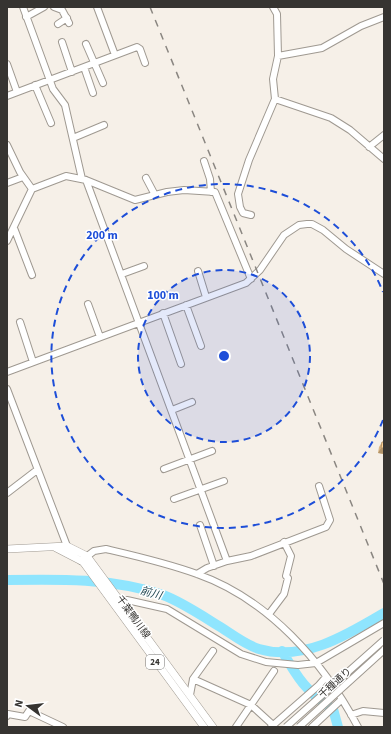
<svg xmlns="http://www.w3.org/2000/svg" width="391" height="734" font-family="'Source Sans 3','Noto Sans JP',sans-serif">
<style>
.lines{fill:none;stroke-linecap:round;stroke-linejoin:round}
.river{stroke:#8fe5fe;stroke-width:10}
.minor-casing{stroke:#9f9991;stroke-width:8}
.major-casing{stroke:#9f9991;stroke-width:8}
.minor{stroke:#fff;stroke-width:6}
.major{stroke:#fff;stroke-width:7}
.rail{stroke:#8a8681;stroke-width:1.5;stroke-dasharray:7 7;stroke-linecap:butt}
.minor-bridge-casing{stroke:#9f9991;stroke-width:8;stroke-linecap:butt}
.minor-bridge{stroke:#fff;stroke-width:6}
.wall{fill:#dbb683}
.shaded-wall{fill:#b2946a}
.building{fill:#ffd498;stroke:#b2946a}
.ring{fill:none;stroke:#1d4ed8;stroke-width:2;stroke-dasharray:7 5}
.labels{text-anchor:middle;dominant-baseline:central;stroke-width:3;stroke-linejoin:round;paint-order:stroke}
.shield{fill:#fff;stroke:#72716f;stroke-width:1}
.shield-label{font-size:9px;font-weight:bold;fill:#363431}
.street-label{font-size:10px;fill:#363431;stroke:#fff}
.water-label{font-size:11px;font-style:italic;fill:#1b424d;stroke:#fff}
.centre{fill:#1d4ed8;stroke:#fff;stroke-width:2}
.ring-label{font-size:12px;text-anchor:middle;font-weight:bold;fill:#1d4ed8;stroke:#fff;stroke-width:3;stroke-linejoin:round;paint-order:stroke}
</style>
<rect width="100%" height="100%" fill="#f6f0e8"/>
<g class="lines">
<path class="river" d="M 7,580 C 59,579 113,578 163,595 C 182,602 204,617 222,628 C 233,635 246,645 259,649 C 303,662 347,635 384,613
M 282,651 C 297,677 307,693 333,709 L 338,727"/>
<defs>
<path id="minor" d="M 23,7 L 53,89 L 65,105 L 82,179
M 54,7 L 62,10 L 69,23
M 97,7 L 115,55
M 26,17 L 44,7
M 58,24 L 67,18
M 62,42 L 72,72
M 86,44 L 103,83
M 278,56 L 322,48 L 361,26 L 384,17
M 7,64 L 17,92
M 84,67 L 93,93
M 35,85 L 51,123
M 7,96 L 137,47 L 140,49 L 145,63
M 275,99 L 331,118 L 350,130 L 384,159
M 73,138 L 104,125
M 7,145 L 20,172 L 32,189
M 369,147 L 384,135
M 204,161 L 210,179 L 211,192
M 146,178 L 155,195
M 86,180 L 227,561
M 7,183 L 23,177
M 251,215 L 243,213 L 240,207 L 238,194 L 249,160 L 275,99 L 273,79 L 278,56 L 277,14 L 273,7
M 14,228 L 32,275
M 7,241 L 32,189 L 66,176 L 86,180 L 135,200 L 167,192 L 184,190 L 215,192 L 251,279
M 198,271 L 206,297
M 122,274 L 144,266
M 88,304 L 100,337
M 186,305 L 201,346
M 163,313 L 181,364
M 20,322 L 33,362
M 7,372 L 246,283 L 260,270 L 284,235 L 299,225 L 307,224 L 312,224 L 323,230 L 346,249 L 384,274
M 7,389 L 67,546
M 172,410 L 192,402
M 164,469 L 212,451
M 7,493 L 37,470
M 174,499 L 224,481
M 200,525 L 214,566
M 81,561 L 94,551 L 106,549 C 136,556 167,563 197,574 C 268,599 323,661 358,727
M 197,574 L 207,568 L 227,561 L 251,556 L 326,527 L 330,520 L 319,486
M 122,602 L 127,600 L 167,609 L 241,654 L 266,662 L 298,665 L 316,663 L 384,623
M 269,614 L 284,594 L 288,578 L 286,576 L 291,556 L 284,542
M 193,679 L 251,705 L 273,725
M 190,695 L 193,679 L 213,651
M 351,715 L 363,711 L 384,713
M 7,716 L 8,714 L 25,717 L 29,711 L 63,727
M 236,727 L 274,671
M 271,727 L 319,685 L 326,677
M 312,727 L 341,700"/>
<path id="major" d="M 56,548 L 83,562 L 204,727
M 7,549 L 67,546 L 87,556 L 213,727"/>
</defs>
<use href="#minor" class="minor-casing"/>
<use href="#major" class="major-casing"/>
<use href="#minor" class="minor"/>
<use href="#major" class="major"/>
<path class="rail" d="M 150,7 L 384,584"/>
<defs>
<path id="minor-bridge" d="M 286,727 L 384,640
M 299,727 L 384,650"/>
</defs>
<use href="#minor-bridge" class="minor-bridge-casing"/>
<use href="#minor-bridge" class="minor-bridge"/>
</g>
<path class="wall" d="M 382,442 L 384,454 L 378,453 L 379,447 Z"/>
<path class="shaded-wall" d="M 381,448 L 384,448 L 384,454 L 378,453 Z"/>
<path class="building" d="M 382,442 L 384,442 L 384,448 L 381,448 Z"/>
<circle cx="224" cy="356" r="86" fill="#1d4ed8" fill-opacity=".12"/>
<g class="ring">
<circle cx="224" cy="356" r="86"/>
<path d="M383 420A172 172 0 1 1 383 292"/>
</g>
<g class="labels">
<rect class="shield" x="146" y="655" width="18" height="14" rx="3"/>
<g class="shield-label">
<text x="155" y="662">24</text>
</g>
<g class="street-label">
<text transform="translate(133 617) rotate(54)">千葉鴨川線</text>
<text transform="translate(335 683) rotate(-42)">千種通り</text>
</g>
<g class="water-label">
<text transform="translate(151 593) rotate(15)">前川</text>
</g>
</g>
<circle cx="224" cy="356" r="6" class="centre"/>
<g class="ring-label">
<text x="102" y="239">200 m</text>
<text x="163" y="299">100 m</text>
</g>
<rect width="391" height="734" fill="none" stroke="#363431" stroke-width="16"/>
<g transform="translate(28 706) rotate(285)" stroke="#ffffff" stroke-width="3" paint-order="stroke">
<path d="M0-3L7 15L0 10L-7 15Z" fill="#363431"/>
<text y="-6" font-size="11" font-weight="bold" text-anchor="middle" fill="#363431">N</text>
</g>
</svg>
